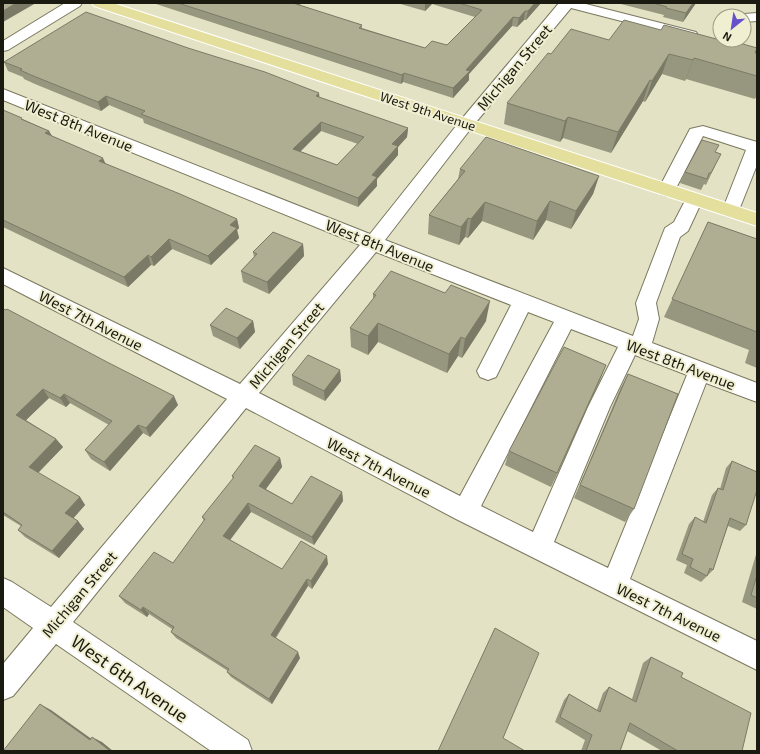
<svg xmlns="http://www.w3.org/2000/svg" width="760" height="754" font-family="'Exo 2',sans-serif">
<style>
.lines{fill:none;stroke-linecap:round;stroke-linejoin:round}
.minor-casing{stroke:#7a785e;stroke-width:2}
.major-casing{stroke:#fff;stroke-width:2}
.minor{fill:#fff;fill-rule:evenodd}
.major{fill:#e5df9e;fill-rule:evenodd}
.wall{fill:#97967e;fill-rule:evenodd}
.shaded-wall{fill:#7b7a66}
.building{fill:#b0ae92;stroke:#7b7a66;fill-rule:evenodd}
.labels{text-anchor:middle;dominant-baseline:central;stroke-width:4;stroke-linejoin:round;paint-order:stroke}
.far-street-label{font-size:13px;fill:#1b1a10;stroke:#f1efd2}
.street-label{font-size:15px;fill:#1b1a10;stroke:#f1efd2}
.near-street-label{font-size:18px;fill:#1b1a10;stroke:#f1efd2}
</style>
<rect width="100%" height="100%" fill="#e4e2c5"/>
<g class="lines">
<defs>
<path id="minor" d="M 65,3 L 82,3 L 80,6 L 8,50 L 3,51 L 3,41 Z
M 559,3 L 582,3 L 696,32 L 698,35 L 696,38 L 691,39 L 571,8 L 472,127 L 385,240 L 633,336 L 639,319 L 636,303 L 663,233 L 665,228 L 674,222 L 688,195 L 694,193 L 700,195 L 703,199 L 688,231 L 680,237 L 656,303 L 659,319 L 652,343 L 757,383 L 757,402 L 706,383 L 630,579 L 757,641 L 757,670 L 456,519 L 246,408 L 73,622 L 248,740 L 252,751 L 211,751 L 56,644 L 13,696 L 3,700 L 3,664 L 33,628 L 3,607 L 3,578 L 12,582 L 51,607 L 227,399 L 3,284 L 3,268 L 240,384 L 360,245 L 3,100 L 3,89 L 370,234 L 460,121 ZM 376,252 L 511,305 L 477,371 L 480,377 L 488,380 L 496,377 L 528,312 L 554,322 L 460,496 L 259,393 ZM 571,329 L 618,347 L 588,407 L 533,532 L 481,506 ZM 635,355 L 687,375 L 608,568 L 554,542 L 610,407 Z
M 757,13 L 757,21 L 744,22 L 744,16 L 738,16 L 744,14 Z
M 703,126 L 757,142 L 757,165 L 737,215 L 731,217 L 725,215 L 722,211 L 746,150 L 703,136 L 673,194 L 667,196 L 661,194 L 658,190 L 690,129 Z"/>
<path id="major" d="M 92,3 L 113,3 L 757,213 L 757,226 L 94,6 Z"/>
</defs>
<use href="#minor" class="minor-casing"/>
<use href="#major" class="major-casing"/>
<use href="#minor" class="minor"/>
<use href="#major" class="major"/>
</g>
<path class="wall" d="M 153,3 L 302,3 L 299,5 L 362,25 L 362,28 L 425,48 L 447,45 L 475,17 L 432,4 L 425,11 L 397,3 L 541,3 L 526,20 L 524,20 L 517,27 L 512,26 L 469,74 L 469,80 L 453,98 L 403,82 L 401,84 Z
M 617,3 L 696,3 L 683,22 L 663,17 L 664,15 Z
M 661,30 L 757,53 L 757,95 L 755,99 L 686,79 L 685,81 L 662,74 L 645,102 L 643,101 L 611,153 L 563,138 L 560,142 L 504,124 L 507,103 L 551,54 L 609,40 Z
M 4,62 L 320,98 L 408,128 L 407,137 L 398,147 L 398,155 L 377,179 L 377,186 L 358,207 L 144,123 L 143,119 L 109,105 L 101,111 L 35,84 L 24,79 L 23,77 L 8,71 ZM 321,131 L 358,144 L 337,165 L 300,151 Z
M 3,110 L 49,131 L 52,136 L 106,164 L 237,219 L 239,228 L 237,230 L 239,238 L 211,265 L 172,249 L 154,266 L 151,265 L 128,287 L 3,227 Z
M 715,153 L 715,166 L 706,185 L 704,184 L 701,190 L 680,183 L 685,172 Z
M 460,169 L 599,176 L 593,194 L 571,229 L 546,220 L 533,240 L 482,221 L 468,238 L 465,237 L 459,245 L 428,234 L 429,215 L 458,179 Z
M 708,222 L 757,239 L 757,368 L 745,363 L 749,350 L 664,317 Z
M 303,244 L 304,256 L 269,294 L 243,282 L 241,271 L 254,257 L 253,252 Z
M 373,294 L 486,321 L 462,358 L 458,356 L 447,373 L 378,342 L 368,355 L 351,347 L 350,328 L 373,299 Z
M 3,309 L 178,405 L 150,437 L 143,433 L 110,471 L 91,459 L 85,450 L 109,425 L 70,403 L 66,407 L 49,398 L 26,420 L 56,439 L 63,447 L 38,473 L 80,497 L 85,505 L 73,518 L 78,521 L 84,529 L 59,558 L 25,537 L 18,530 L 21,526 L 3,515 Z
M 253,321 L 255,332 L 240,349 L 213,336 L 210,325 Z
M 606,365 L 551,487 L 505,465 L 509,451 Z
M 340,370 L 341,381 L 325,401 L 293,385 L 292,375 Z
M 628,374 L 634,509 L 625,522 L 574,498 L 620,389 Z
M 280,458 L 282,467 L 266,489 L 292,504 L 342,492 L 343,501 L 314,545 L 251,512 L 230,540 L 282,569 L 328,564 L 312,589 L 308,586 L 276,638 L 300,658 L 272,704 L 231,677 L 227,672 L 228,671 L 176,638 L 171,632 L 172,629 L 149,614 L 147,617 L 125,603 L 119,596 L 173,563 L 204,521 L 202,517 L 233,479 L 232,476 Z
M 732,461 L 746,525 L 740,531 L 728,526 L 713,570 L 701,582 L 684,573 L 687,565 L 676,560 L 689,524 L 695,517 L 703,522 L 712,495 L 718,488 L 720,489 L 726,468 Z
M 757,551 L 757,609 L 742,602 Z
M 651,657 L 681,677 L 742,751 L 662,751 L 627,731 L 620,751 L 581,751 L 585,740 L 555,722 L 564,700 L 569,694 L 597,710 L 603,693 L 609,687 L 632,699 L 643,663 Z"/>
<path class="shaded-wall" d="M 16,3 L 36,3 L 3,22 L 3,11 Z
M 291,3 L 302,3 L 292,11 Z
M 425,3 L 432,3 L 432,4 L 425,11 Z
M 535,3 L 541,3 L 526,20 L 528,11 Z
M 693,3 L 696,3 L 683,22 L 686,13 Z
M 525,11 L 524,20 L 517,27 L 519,18 Z
M 513,17 L 512,26 L 469,74 L 469,80 L 453,98 L 453,88 L 466,70 Z
M 669,54 L 662,74 L 645,102 L 652,81 Z
M 694,58 L 686,79 L 685,81 L 693,60 Z
M 404,73 L 403,82 L 401,84 L 402,75 Z
M 650,80 L 643,101 L 611,153 L 618,132 Z
M 319,93 L 320,102 L 316,96 Z
M 106,96 L 109,105 L 101,111 L 98,102 Z
M 568,117 L 563,138 L 560,142 L 565,121 Z
M 321,122 L 321,131 L 294,158 L 293,149 Z
M 408,128 L 407,137 L 398,147 L 398,155 L 377,179 L 377,186 L 358,207 L 358,198 L 392,144 Z
M 49,131 L 54,140 L 45,133 Z
M 103,158 L 107,167 L 99,161 Z
M 599,176 L 593,194 L 571,229 L 576,211 Z
M 550,201 L 546,220 L 533,240 L 537,221 Z
M 485,202 L 482,221 L 468,238 L 471,219 Z
M 468,218 L 465,237 L 459,245 L 461,227 Z
M 237,219 L 239,228 L 237,230 L 239,238 L 211,265 L 208,256 L 230,225 Z
M 169,239 L 172,249 L 154,266 L 151,257 Z
M 303,244 L 304,256 L 269,294 L 267,282 Z
M 148,255 L 151,265 L 128,287 L 124,277 Z
M 490,301 L 486,321 L 462,358 L 465,339 Z
M 253,321 L 255,332 L 240,349 L 237,338 Z
M 378,323 L 378,342 L 368,355 L 368,336 Z
M 461,337 L 458,356 L 447,373 L 449,354 Z
M 606,365 L 600,380 L 551,487 L 557,473 Z
M 340,370 L 341,381 L 325,401 L 324,391 Z
M 43,389 L 49,398 L 23,423 L 16,415 Z
M 64,394 L 70,403 L 66,407 L 60,398 Z
M 174,396 L 178,405 L 150,437 L 146,428 Z
M 138,425 L 143,433 L 110,471 L 104,462 Z
M 56,439 L 63,447 L 36,475 L 29,467 Z
M 280,458 L 282,467 L 262,494 L 259,486 Z
M 342,492 L 343,501 L 314,545 L 312,537 Z
M 80,497 L 85,505 L 71,521 L 65,513 Z
M 248,503 L 251,512 L 227,544 L 223,536 Z
M 78,521 L 84,529 L 59,558 L 52,551 Z
M 327,556 L 328,564 L 312,589 L 311,581 Z
M 307,579 L 308,586 L 273,641 L 271,635 Z
M 143,607 L 149,614 L 147,617 L 141,610 Z
M 298,652 L 300,658 L 272,704 L 269,699 Z
M 40,704 L 51,710 L 100,745 L 90,740 Z
M 92,737 L 102,742 L 113,751 L 110,751 Z"/>
<path class="building" d="M 3,3 L 16,3 L 3,11 Z
M 178,3 L 293,3 L 362,25 L 359,28 L 425,48 L 432,41 L 447,45 L 482,10 L 459,3 L 535,3 L 528,11 L 525,11 L 519,18 L 513,17 L 466,70 L 470,71 L 453,88 L 404,73 L 402,75 Z
M 653,3 L 693,3 L 686,13 L 666,8 L 667,7 Z
M 86,12 L 188,48 L 265,72 L 319,93 L 316,96 L 408,128 L 392,144 L 398,146 L 372,175 L 377,177 L 358,198 L 141,114 L 145,111 L 106,96 L 98,102 L 31,75 L 20,70 L 22,69 L 4,62 ZM 321,122 L 364,137 L 337,165 L 293,149 Z
M 624,20 L 661,30 L 664,25 L 735,44 L 736,42 L 757,48 L 755,53 L 757,53 L 757,76 L 694,58 L 693,60 L 669,54 L 652,81 L 650,80 L 618,132 L 568,117 L 565,121 L 507,103 L 548,53 L 551,54 L 571,29 L 609,40 Z
M 3,110 L 22,118 L 21,119 L 49,131 L 45,133 L 103,158 L 99,161 L 180,194 L 237,219 L 230,225 L 237,228 L 208,256 L 169,239 L 151,257 L 148,255 L 124,277 L 3,220 Z
M 486,137 L 599,176 L 576,211 L 550,201 L 537,221 L 485,202 L 471,219 L 468,218 L 461,227 L 429,215 L 465,171 L 460,169 Z
M 702,140 L 719,145 L 715,152 L 721,154 L 711,173 L 709,173 L 707,179 L 685,172 Z
M 708,222 L 757,239 L 757,332 L 672,299 Z
M 273,232 L 303,244 L 267,282 L 241,271 L 257,254 L 253,252 Z
M 391,271 L 445,293 L 451,285 L 490,301 L 465,339 L 461,337 L 449,354 L 378,323 L 368,336 L 350,328 L 376,295 L 373,294 Z
M 226,308 L 253,321 L 237,338 L 210,325 Z
M 3,309 L 6,310 L 7,309 L 107,362 L 174,396 L 146,428 L 138,425 L 104,462 L 85,450 L 112,421 L 64,394 L 60,398 L 43,389 L 16,415 L 56,439 L 29,467 L 80,497 L 65,513 L 78,521 L 52,551 L 18,530 L 22,525 L 3,512 Z
M 564,347 L 606,365 L 557,473 L 509,451 Z
M 308,355 L 340,370 L 324,391 L 292,375 Z
M 628,374 L 678,394 L 634,509 L 580,485 Z
M 255,445 L 280,458 L 259,486 L 292,504 L 311,476 L 342,492 L 312,537 L 248,503 L 223,536 L 282,569 L 301,541 L 327,556 L 311,581 L 307,579 L 271,635 L 298,652 L 269,699 L 227,672 L 229,669 L 171,632 L 174,627 L 143,607 L 141,610 L 119,596 L 154,552 L 173,563 L 205,519 L 202,517 L 234,477 L 232,476 Z
M 732,461 L 757,472 L 757,490 L 746,525 L 730,518 L 713,570 L 710,568 L 707,576 L 690,567 L 693,559 L 682,554 L 695,517 L 706,523 L 718,488 L 723,490 Z
M 757,575 L 757,598 L 751,595 Z
M 495,628 L 539,653 L 503,738 L 525,751 L 438,751 Z
M 651,657 L 683,673 L 681,677 L 751,713 L 742,751 L 678,751 L 630,723 L 620,751 L 586,751 L 592,735 L 560,717 L 569,694 L 600,712 L 609,687 L 636,702 Z
M 40,704 L 90,740 L 92,737 L 110,751 L 3,751 Z"/>
<g class="labels">
<g class="far-street-label">
<text transform="translate(428 111) rotate(18)">West 9th Avenue</text>
</g>
<g class="street-label">
<text transform="translate(514 67) rotate(-50)">Michigan Street</text>
<text transform="translate(79 125) rotate(22)">West 8th Avenue</text>
<text transform="translate(380 245) rotate(22)">West 8th Avenue</text>
<text transform="translate(91 320) rotate(27)">West 7th Avenue</text>
<text transform="translate(286 345) rotate(-50)">Michigan Street</text>
<text transform="translate(681 364) rotate(21)">West 8th Avenue</text>
<text transform="translate(379 467) rotate(27)">West 7th Avenue</text>
<text transform="translate(79 594) rotate(-50)">Michigan Street</text>
<text transform="translate(669 612) rotate(26)">West 7th Avenue</text>
</g>
<g class="near-street-label">
<text transform="translate(130 678) rotate(35)">West 6th Avenue</text>
</g>
</g>
<rect width="760" height="754" fill="none" stroke="#1b1a10" stroke-width="8"/>
<g transform="translate(732 28) rotate(210)"><circle r="19" fill="#f1efd2" stroke="#9b9a84"/>
<path d="M0-3L7 15L0 10L-7 15Z" fill="#6552cb"/>
<text y="-6" font-size="11" font-weight="bold" text-anchor="middle" fill="#1b1a10">N</text>
</g>
</svg>
